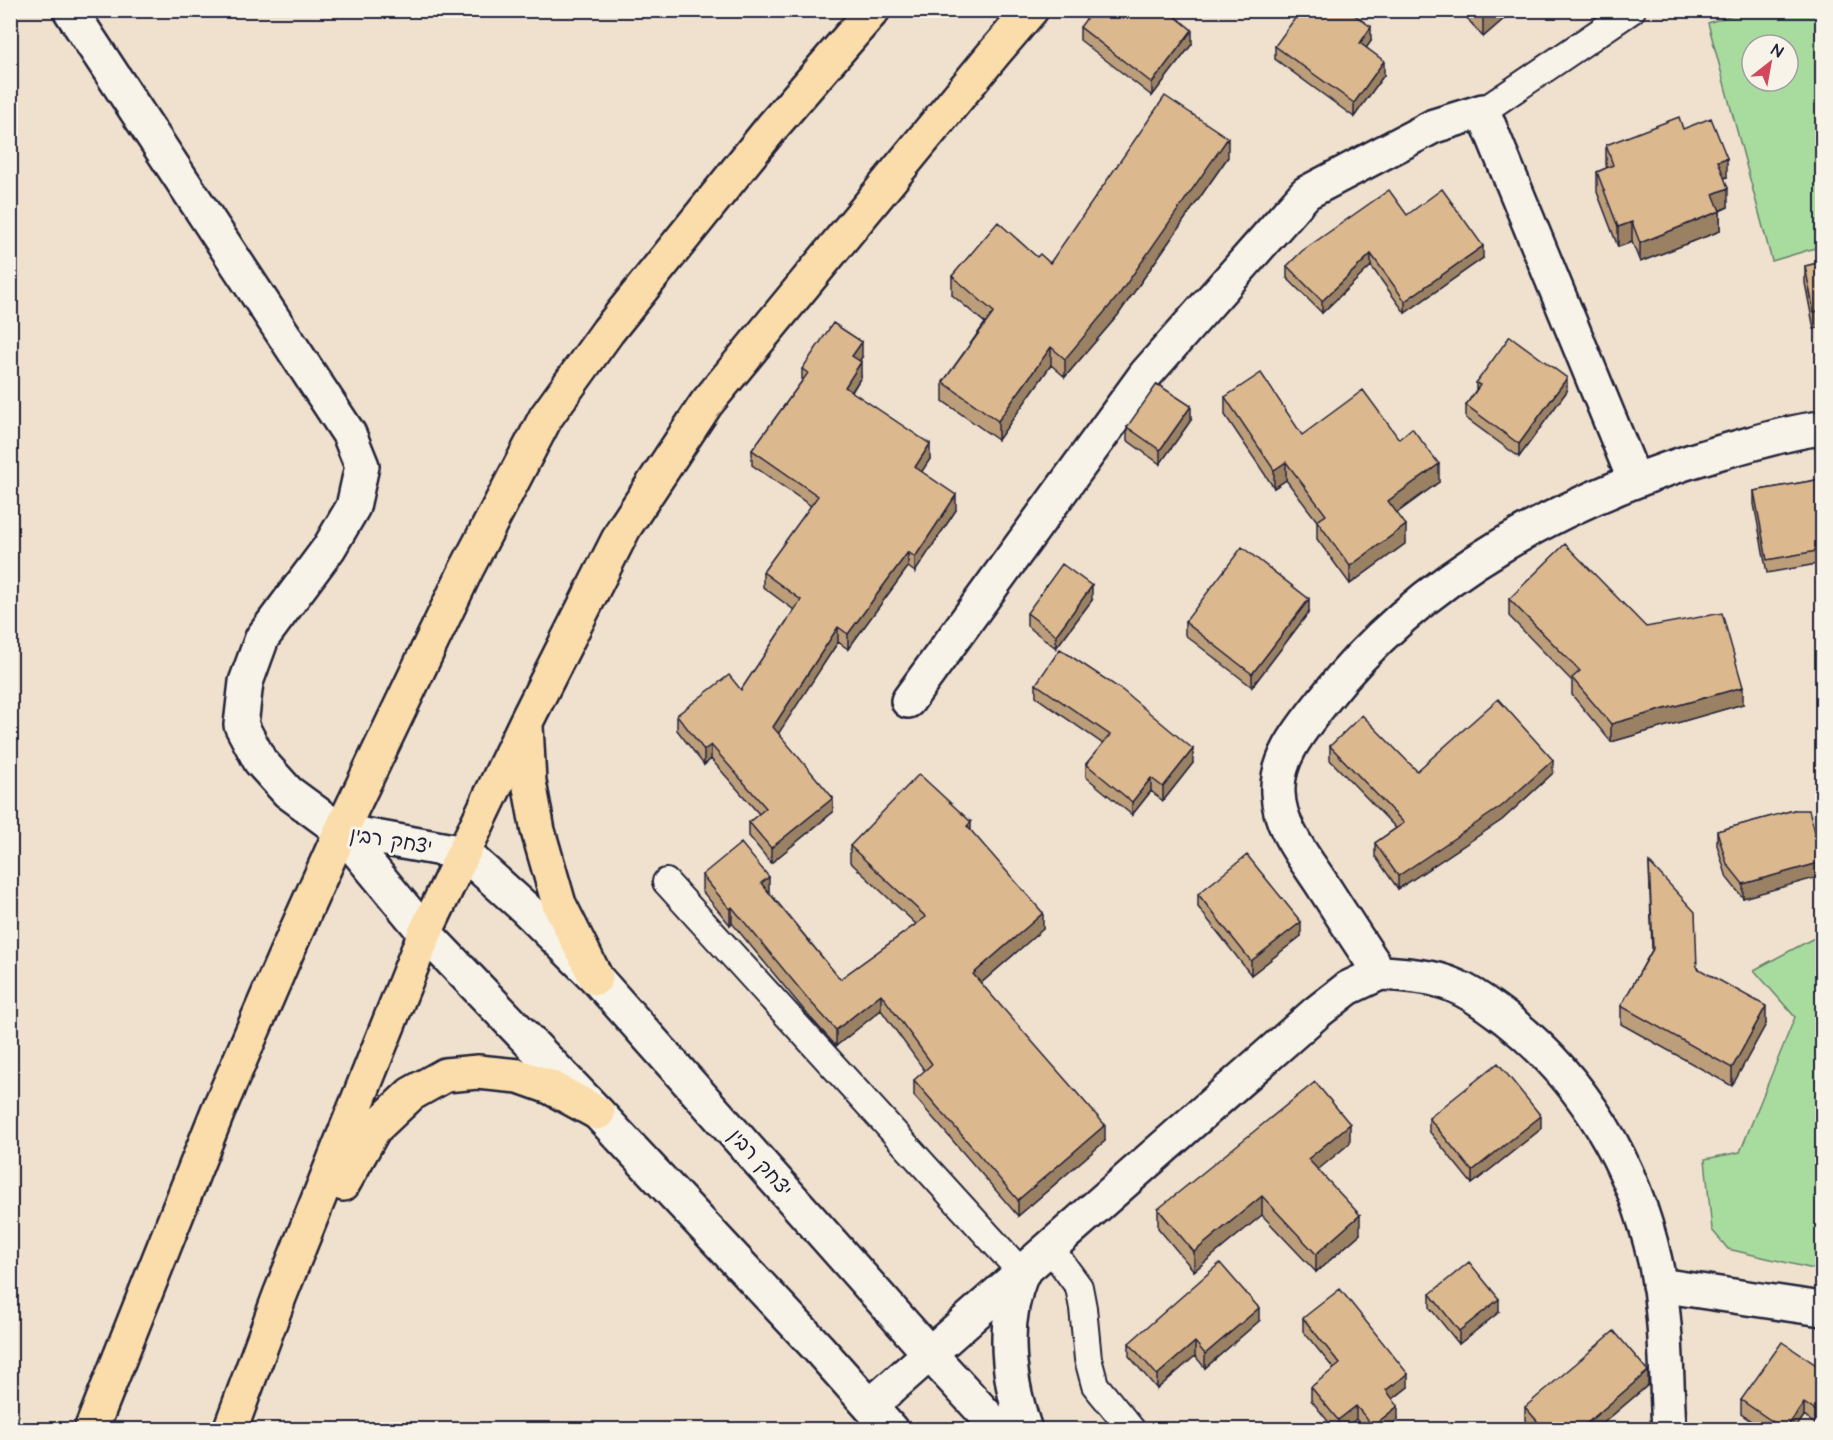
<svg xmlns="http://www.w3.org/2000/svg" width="1833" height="1440" font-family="'Architects Daughter','Playpen Sans Hebrew',sans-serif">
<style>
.green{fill:#a8dc9e;stroke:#657f6c;stroke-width:1.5;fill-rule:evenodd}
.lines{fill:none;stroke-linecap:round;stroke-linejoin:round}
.service-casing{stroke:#22223b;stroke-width:30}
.minor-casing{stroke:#22223b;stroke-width:38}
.tertiary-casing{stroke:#22223b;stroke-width:38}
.secondary-casing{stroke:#22223b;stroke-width:38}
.trunk-casing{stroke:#22223b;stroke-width:38}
.service{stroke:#f7f3e8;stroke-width:26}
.minor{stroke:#f7f3e8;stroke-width:33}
.tertiary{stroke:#f7f3e8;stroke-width:33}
.secondary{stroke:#f7f3e8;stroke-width:33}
.trunk{stroke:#fbddab;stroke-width:33}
.wall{fill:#bd9e7a;stroke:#22223b;stroke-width:1.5}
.shaded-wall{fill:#9a8163;stroke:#22223b;stroke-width:1.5}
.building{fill:#dcb88e;stroke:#22223b;stroke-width:1.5}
.labels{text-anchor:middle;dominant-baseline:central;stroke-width:6;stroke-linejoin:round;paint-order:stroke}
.street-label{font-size:20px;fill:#22223b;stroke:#f7f3e8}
</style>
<rect width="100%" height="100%" fill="#efe1cd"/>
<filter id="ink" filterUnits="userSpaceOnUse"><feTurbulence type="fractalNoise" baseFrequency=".0167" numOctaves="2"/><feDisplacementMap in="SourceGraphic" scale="12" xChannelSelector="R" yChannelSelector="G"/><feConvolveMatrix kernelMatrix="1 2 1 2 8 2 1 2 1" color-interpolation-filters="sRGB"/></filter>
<g filter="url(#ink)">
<path class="green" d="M 1743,11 L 1822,11 L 1822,246 L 1772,261 L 1708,23 ZM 1752,45 L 1788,45 L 1788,81 L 1752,81 Z
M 1818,936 L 1822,941 L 1822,1271 L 1728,1249 L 1712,1230 L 1705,1159 L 1740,1152 L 1795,1017 L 1754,970 Z"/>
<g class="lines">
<defs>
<path id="service" d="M 1483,111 L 1632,10
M 666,882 L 1022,1273
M 1051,1249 L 1079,1287 L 1083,1308 L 1088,1359 L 1095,1385 L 1132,1430"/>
<path id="minor" d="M 70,10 L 349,434 L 362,466 L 353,507 L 329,548 L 262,638 L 246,682 L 241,725 L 260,761 L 288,792 L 341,831
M 908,701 L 1146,374 L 1306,193 L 1434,126 L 1483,111 L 1635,481
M 1659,1285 L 1822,1309
M 1669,1430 C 1666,1374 1667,1316 1655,1261 C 1634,1165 1584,1079 1505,1018 C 1484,1002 1464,987 1438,980 C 1419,975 1399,974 1380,973 C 1361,945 1343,917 1325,889 C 1307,860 1279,829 1278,793 C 1276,757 1303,727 1323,701 C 1421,574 1569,496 1721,452 C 1754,443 1788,432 1822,428"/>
<path id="tertiary" d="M 870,1406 L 1316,1013 L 1348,988 L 1380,973"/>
<path id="secondary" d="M 341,831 L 464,853 L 525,908 L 596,978 L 930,1354 L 1000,1430
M 341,831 L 425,933 L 598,1113 L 818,1348 L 891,1430
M 1022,1273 C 1001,1323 1008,1379 1025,1430"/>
<path id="trunk" d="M 526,726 L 529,782 L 538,831 L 559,904 L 596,978
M 343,1184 L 374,1129 L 411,1094 L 445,1075 L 478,1072 L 519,1076 L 550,1087 L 598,1113
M 91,1430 L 218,1111 L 285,956 L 341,831 L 466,570 L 546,417 L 608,331 L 772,127 L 873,10
M 230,1430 L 280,1295 L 425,933 L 526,722 L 624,528 L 706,404 L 995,52 L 1031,10"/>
</defs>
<use href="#service" class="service-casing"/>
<use href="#minor" class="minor-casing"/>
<use href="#tertiary" class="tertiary-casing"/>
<use href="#secondary" class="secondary-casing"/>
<use href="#trunk" class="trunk-casing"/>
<use href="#service" class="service"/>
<use href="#minor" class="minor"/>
<use href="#tertiary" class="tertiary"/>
<use href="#secondary" class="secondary"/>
<use href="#trunk" class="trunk"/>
</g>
<path class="wall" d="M 1460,10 L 1514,10 L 1483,37 Z
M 1124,14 L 1192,44 L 1152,96 L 1080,40 L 1080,27 Z
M 1371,41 L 1366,48 L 1384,75 L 1354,117 L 1275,59 L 1275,46 Z
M 1683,129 L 1727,177 L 1724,178 L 1728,207 L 1720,211 L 1720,231 L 1640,262 L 1632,242 L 1618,247 L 1597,192 L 1597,172 L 1607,168 L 1606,165 L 1606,145 Z
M 1228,157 L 1118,315 L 1065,377 L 1051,365 L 998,440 L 943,401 L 943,382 L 985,323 L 952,295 L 952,276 L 1037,257 L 1050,263 Z
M 1407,215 L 1483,258 L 1405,313 L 1371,266 L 1322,313 L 1287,278 L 1287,266 Z
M 1822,262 L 1822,327 L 1814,329 L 1805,283 L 1805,266 Z
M 862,357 L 859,361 L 861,377 L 852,392 L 930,459 L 921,472 L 956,510 L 915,572 L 908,567 L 848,649 L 838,642 L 778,733 L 833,812 L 771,863 L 749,836 L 749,822 L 759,814 L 711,759 L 704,765 L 677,730 L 677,715 L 741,690 L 794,610 L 763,587 L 763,572 L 811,506 L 752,465 L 752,450 L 802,381 L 802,369 Z
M 1476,383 L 1567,391 L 1519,457 L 1466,418 L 1466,405 L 1476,390 Z
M 1225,397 L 1302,435 L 1399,439 L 1439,482 L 1397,513 L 1406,543 L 1350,584 L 1317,539 L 1317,521 L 1286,480 L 1274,488 L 1225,415 Z
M 1191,420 L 1160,464 L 1127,440 L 1127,427 Z
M 1822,479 L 1822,563 L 1767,573 L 1754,504 L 1754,491 Z
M 1509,599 L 1646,627 L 1743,704 L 1611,742 L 1572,695 L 1572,681 L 1509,616 Z
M 1092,600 L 1056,648 L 1027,626 L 1027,613 Z
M 1309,612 L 1252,687 L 1185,635 L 1185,622 Z
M 1036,684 L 1193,763 L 1163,801 L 1151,791 L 1132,815 L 1086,777 L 1086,764 L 1103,744 L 1036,697 Z
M 1330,746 L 1417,771 L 1553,773 L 1502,820 L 1398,889 L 1375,856 L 1375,843 L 1396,828 L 1330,760 Z
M 1794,810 L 1743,898 L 1727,878 L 1717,845 L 1717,831 Z
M 971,831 L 1043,929 L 981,983 L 1105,1141 L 1018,1216 L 914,1096 L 914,1080 L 925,1071 L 881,1010 L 836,1046 L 808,1015 L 732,923 L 730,925 L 702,891 L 702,875 L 769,892 L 840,979 L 916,924 L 850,862 L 850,846 Z
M 1649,862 L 1697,968 L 1766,1024 L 1732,1086 L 1621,1024 L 1621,1006 L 1652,950 Z
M 1198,894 L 1301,936 L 1251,975 L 1198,907 Z
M 1429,1118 L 1541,1129 L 1472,1184 L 1429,1131 Z
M 1350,1143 L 1317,1170 L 1360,1234 L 1316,1272 L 1262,1215 L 1194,1271 L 1158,1228 L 1158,1209 Z
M 1430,1294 L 1499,1312 L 1459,1344 L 1430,1308 Z
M 1303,1318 L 1408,1387 L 1393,1399 L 1398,1419 L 1385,1430 L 1364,1430 L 1356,1419 L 1343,1430 L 1335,1430 L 1311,1400 L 1311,1387 L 1334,1369 L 1303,1331 Z
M 1259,1321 L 1205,1368 L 1195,1356 L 1157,1389 L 1129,1356 L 1129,1343 Z
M 1822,1369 L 1822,1429 L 1804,1416 L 1794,1430 L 1764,1430 L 1741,1414 L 1741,1400 Z
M 1648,1385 L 1595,1430 L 1533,1430 L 1525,1420 L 1525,1407 Z"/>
<path class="shaded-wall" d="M 1491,10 L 1514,10 L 1483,37 L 1483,17 Z
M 1371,27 L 1371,41 L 1360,57 L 1360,43 Z
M 1192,30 L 1192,44 L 1152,96 L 1152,83 Z
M 1384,61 L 1384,75 L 1354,117 L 1354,103 Z
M 1228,138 L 1228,157 L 1118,315 L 1065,377 L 1065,359 Z
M 1727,158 L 1727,177 L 1718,181 L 1718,161 Z
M 1728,188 L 1728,207 L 1713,213 L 1713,194 Z
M 1720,211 L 1720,231 L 1640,262 L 1640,243 Z
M 1632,222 L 1632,242 L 1618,247 L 1618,227 Z
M 1483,246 L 1483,258 L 1405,313 L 1405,301 Z
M 1371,254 L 1371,266 L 1322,313 L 1322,301 Z
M 862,342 L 862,357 L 852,371 L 852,356 Z
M 1051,347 L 1051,365 L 998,440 L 998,421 Z
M 861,362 L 861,377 L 845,402 L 845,387 Z
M 1567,378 L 1567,391 L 1519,457 L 1519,444 Z
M 1191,406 L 1191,420 L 1160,464 L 1160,450 Z
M 930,444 L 930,459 L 915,482 L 915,467 Z
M 1286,462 L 1286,480 L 1274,488 L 1274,470 Z
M 1439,464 L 1439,482 L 1388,519 L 1388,501 Z
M 956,495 L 956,510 L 915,572 L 915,557 Z
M 1406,525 L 1406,543 L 1350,584 L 1350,566 Z
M 908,552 L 908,567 L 848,649 L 848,634 Z
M 1092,586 L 1092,600 L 1056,648 L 1056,635 Z
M 1309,599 L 1309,612 L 1252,687 L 1252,674 Z
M 838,627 L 838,642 L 773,742 L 773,727 Z
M 1743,687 L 1743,704 L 1611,742 L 1611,724 Z
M 711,745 L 711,759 L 704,765 L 704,750 Z
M 1193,749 L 1193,763 L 1163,801 L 1163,787 Z
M 1553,760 L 1553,773 L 1502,820 L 1398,889 L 1398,876 Z
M 1151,778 L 1151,791 L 1132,815 L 1132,802 Z
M 833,798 L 833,812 L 771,863 L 771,848 Z
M 971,822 L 971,838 L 967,826 Z
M 1822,862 L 1822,876 L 1743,898 L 1743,884 Z
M 769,877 L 769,894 L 761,883 Z
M 732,907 L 732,923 L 730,925 L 730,909 Z
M 1043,913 L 1043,929 L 973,990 L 973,974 Z
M 1301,922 L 1301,936 L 1251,975 L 1251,961 Z
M 881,994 L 881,1010 L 836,1046 L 836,1030 Z
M 1766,1006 L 1766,1024 L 1732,1086 L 1732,1068 Z
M 1541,1116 L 1541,1129 L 1472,1184 L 1472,1171 Z
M 1350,1124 L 1350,1143 L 1308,1178 L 1308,1159 Z
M 1105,1125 L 1105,1141 L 1018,1216 L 1018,1200 Z
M 1262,1196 L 1262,1215 L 1194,1271 L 1194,1252 Z
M 1360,1215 L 1360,1234 L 1316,1272 L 1316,1254 Z
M 1499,1299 L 1499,1312 L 1459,1344 L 1459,1331 Z
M 1259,1308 L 1259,1321 L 1205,1368 L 1205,1354 Z
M 1195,1342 L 1195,1356 L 1157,1389 L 1157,1375 Z
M 1648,1371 L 1648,1385 L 1595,1430 L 1579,1430 Z
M 1408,1374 L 1408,1387 L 1386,1404 L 1386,1390 Z
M 1804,1403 L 1804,1416 L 1794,1430 L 1785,1430 Z
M 1356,1406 L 1356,1419 L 1343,1430 L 1338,1430 L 1338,1420 Z
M 1398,1406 L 1398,1419 L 1385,1430 L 1373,1430 L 1373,1426 Z"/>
<path class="building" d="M 1093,10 L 1120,10 L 1124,14 L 1127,10 L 1167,10 L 1192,30 L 1152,83 L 1080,27 Z
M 1301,10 L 1348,10 L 1371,27 L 1360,43 L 1384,61 L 1354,103 L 1275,46 Z
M 1477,10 L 1491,10 L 1483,17 Z
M 1165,96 L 1228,138 L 1118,296 L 1065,359 L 1051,347 L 998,421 L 943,382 L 994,312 L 952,276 L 998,222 L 1037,257 L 1040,254 L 1050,263 Z
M 1679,117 L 1683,129 L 1711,118 L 1727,158 L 1718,161 L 1728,188 L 1713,194 L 1720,211 L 1640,243 L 1632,222 L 1618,227 L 1597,172 L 1613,165 L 1606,145 Z
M 1442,189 L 1483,246 L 1405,301 L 1371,254 L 1322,301 L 1287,266 L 1302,251 L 1389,190 L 1407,215 Z
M 1822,262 L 1822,310 L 1814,312 L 1805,266 Z
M 833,323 L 862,342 L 852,356 L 861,362 L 845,387 L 930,444 L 915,467 L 956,495 L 915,557 L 908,552 L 848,634 L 838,627 L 773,727 L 833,798 L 771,848 L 749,822 L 766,808 L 711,745 L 704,750 L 677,715 L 729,675 L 741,690 L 801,600 L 763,572 L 818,496 L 752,450 L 808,373 L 802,369 Z
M 1510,336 L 1567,378 L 1519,444 L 1466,405 L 1480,385 L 1476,383 Z
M 1261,373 L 1302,435 L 1363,390 L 1399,439 L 1412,428 L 1439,464 L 1388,501 L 1406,525 L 1350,566 L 1317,521 L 1326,515 L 1286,462 L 1274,470 L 1225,397 Z
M 1157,384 L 1191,406 L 1160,450 L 1127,427 Z
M 1822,479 L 1822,550 L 1767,560 L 1754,491 Z
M 1565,544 L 1646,627 L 1722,613 L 1743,687 L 1611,724 L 1572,678 L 1580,671 L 1509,599 Z
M 1242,547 L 1309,599 L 1252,674 L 1185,622 Z
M 1062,564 L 1092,586 L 1056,635 L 1027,613 Z
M 1060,649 L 1122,690 L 1193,749 L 1163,787 L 1151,778 L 1132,802 L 1086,764 L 1110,735 L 1036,684 Z
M 1498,699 L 1553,760 L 1502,806 L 1398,876 L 1375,843 L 1404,823 L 1330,746 L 1362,715 L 1417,771 Z
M 919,774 L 971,822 L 967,826 L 1043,913 L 973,974 L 1105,1125 L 1018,1200 L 914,1080 L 932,1064 L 881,994 L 836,1030 L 808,999 L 732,907 L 730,909 L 702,875 L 741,843 L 769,877 L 761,883 L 840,979 L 926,917 L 850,846 Z
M 1794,810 L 1809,810 L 1822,857 L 1822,862 L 1743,884 L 1727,864 L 1717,831 Z
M 1247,855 L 1301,922 L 1251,961 L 1198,894 Z
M 1649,862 L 1695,912 L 1697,968 L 1766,1006 L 1732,1068 L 1621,1006 L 1653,949 Z
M 1498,1063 L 1541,1116 L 1472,1171 L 1429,1118 Z
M 1315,1082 L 1350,1124 L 1308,1159 L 1360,1215 L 1316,1254 L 1262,1196 L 1194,1252 L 1158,1209 Z
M 1469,1262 L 1499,1299 L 1459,1331 L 1430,1294 Z
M 1220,1263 L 1259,1308 L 1205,1354 L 1195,1342 L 1157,1375 L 1129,1343 Z
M 1340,1289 L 1408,1374 L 1386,1390 L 1398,1406 L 1373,1426 L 1356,1406 L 1338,1420 L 1311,1387 L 1340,1364 L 1303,1318 Z
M 1614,1331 L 1648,1371 L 1579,1430 L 1545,1430 L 1525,1407 Z
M 1782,1342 L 1822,1369 L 1822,1415 L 1804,1403 L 1785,1430 L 1741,1400 Z"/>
</g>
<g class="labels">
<g class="street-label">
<text transform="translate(391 841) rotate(9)">יצחק רבין</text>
<text transform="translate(760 1163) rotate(48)">יצחק רבין</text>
</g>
</g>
<rect width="1833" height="1440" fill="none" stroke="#f7f3e8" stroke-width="36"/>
<rect x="18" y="18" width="1797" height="1404" fill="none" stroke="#22223b" stroke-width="2" filter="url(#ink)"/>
<g transform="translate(1770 63) rotate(31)"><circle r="28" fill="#f7f3e8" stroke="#a29fa3" stroke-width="1.5"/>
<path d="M0-4.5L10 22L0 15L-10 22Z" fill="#d1495b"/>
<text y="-9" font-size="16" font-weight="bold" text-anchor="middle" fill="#22223b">N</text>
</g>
</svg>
